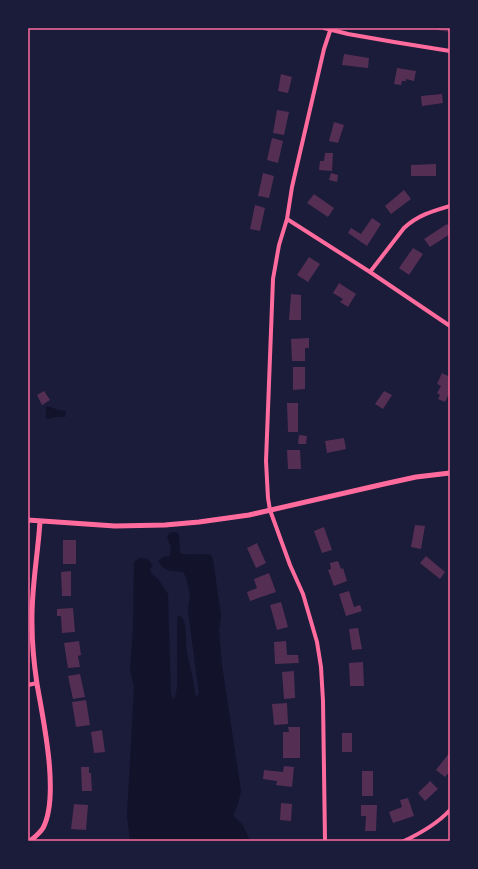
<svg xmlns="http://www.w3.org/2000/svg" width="478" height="869" font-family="Merriweather,serif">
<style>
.water{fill:#12122b}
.building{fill:#542f53}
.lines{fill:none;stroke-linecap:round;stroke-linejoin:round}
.minor{stroke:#ff6b9d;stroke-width:4}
.tertiary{stroke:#ff6b9d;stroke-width:5}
.neatline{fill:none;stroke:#ff6b9d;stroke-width:1.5}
</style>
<rect width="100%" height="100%" fill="#1b1b3a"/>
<path class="water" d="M 48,406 L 58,410 L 66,411 L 65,417 L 57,417 L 48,419 L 46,418 L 46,407 Z
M 171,532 L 177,532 L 179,535 L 180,553 C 189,557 201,552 211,555 L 213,560 L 221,615 L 219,631 L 222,665 L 241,791 L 238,804 L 233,815 L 243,825 L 250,841 L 130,841 L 127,815 L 134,687 L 130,670 L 133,630 L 134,562 L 140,558 L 148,559 L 153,566 L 150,568 L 151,573 L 158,579 L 168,594 L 171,694 L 174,700 L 177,688 L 177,616 L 182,617 C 188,628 185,641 187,653 C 190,667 194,680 195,693 L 196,697 L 199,694 L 188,611 L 190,595 L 186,577 L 183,572 C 170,570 166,573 158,561 L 163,557 L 170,556 L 171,548 L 167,536 Z"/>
<path class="building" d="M 438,28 L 450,28 L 450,32 L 438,30 Z
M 344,54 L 369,58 L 368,68 L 342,65 Z
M 397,68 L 416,71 L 414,81 L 406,79 L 406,81 L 402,81 L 401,85 L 394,84 Z
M 281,74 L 292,77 L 288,93 L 278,91 Z
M 442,94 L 443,103 L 422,106 L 421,96 Z
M 277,110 L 289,112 L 284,135 L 273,133 Z
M 334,122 L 344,125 L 338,143 L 329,141 Z
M 272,138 L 283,141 L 278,163 L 267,160 Z
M 325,153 L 333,153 L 332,171 L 319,170 L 320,161 L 324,161 Z
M 436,164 L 436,176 L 411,176 L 411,165 Z
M 263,173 L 274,176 L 269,198 L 258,196 Z
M 331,173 L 338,175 L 337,182 L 329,180 Z
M 404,190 L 411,199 L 391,214 L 385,206 Z
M 314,194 L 334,208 L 328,217 L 307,203 Z
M 255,205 L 265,208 L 260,231 L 250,229 Z
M 372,218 L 381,224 L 367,246 L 348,233 L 351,228 L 361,234 Z
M 447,224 L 450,228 L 450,234 L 430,247 L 424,239 Z
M 413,248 L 423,254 L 409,275 L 399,268 Z
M 309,257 L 320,264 L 308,282 L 297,275 Z
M 339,283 L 356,294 L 348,307 L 340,302 L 343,299 L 333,293 Z
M 291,294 L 301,295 L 301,320 L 289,320 Z
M 309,338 L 309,348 L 305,348 L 305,361 L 292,361 L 291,339 Z
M 293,367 L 305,367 L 305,389 L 293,390 Z
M 442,373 L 450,377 L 450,391 L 445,402 L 438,399 L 440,395 L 437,393 L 441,386 L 437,384 Z
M 44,391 L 50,400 L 42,405 L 37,395 Z
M 384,391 L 392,395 L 383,409 L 375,404 Z
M 287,403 L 298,403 L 298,432 L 288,432 Z
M 299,435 L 307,436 L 306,444 L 298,444 Z
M 344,438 L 346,449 L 327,453 L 325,441 Z
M 287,450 L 300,450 L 301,469 L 288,469 Z
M 415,525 L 425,526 L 421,549 L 411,547 Z
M 324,527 L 332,550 L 322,553 L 314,531 Z
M 63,540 L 76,540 L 76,564 L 63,564 Z
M 257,543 L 266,563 L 256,568 L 247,548 Z
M 426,556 L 445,572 L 440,579 L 420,563 Z
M 338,561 L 341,569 L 343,568 L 347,581 L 334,586 L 328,570 L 331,569 L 330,563 Z
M 71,571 L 71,596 L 62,596 L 61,572 Z
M 269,573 L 276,592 L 250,601 L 247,592 L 257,588 L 254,579 Z
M 349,591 L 354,607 L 360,605 L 362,611 L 346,616 L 339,594 Z
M 281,602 L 288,627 L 277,630 L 270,605 Z
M 73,608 L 75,632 L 62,633 L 61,616 L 57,616 L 57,609 Z
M 358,628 L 362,649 L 352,650 L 349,629 Z
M 79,641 L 81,655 L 78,656 L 80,667 L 68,668 L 64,643 Z
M 286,641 L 287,655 L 298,655 L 299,663 L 275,664 L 274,642 Z
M 363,662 L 364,686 L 350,686 L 349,663 Z
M 294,671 L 295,698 L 284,699 L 282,672 Z
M 80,674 L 85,697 L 73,699 L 68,676 Z
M 86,700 L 90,725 L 76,727 L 72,702 Z
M 287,703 L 288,724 L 274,725 L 272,704 Z
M 288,727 L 300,727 L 300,758 L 283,758 L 283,732 L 289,732 Z
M 102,730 L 105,752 L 94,753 L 91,732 Z
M 342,733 L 352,733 L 352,752 L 342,752 Z
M 450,752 L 450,771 L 445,777 L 436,770 Z
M 284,766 L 294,767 L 292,787 L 276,785 L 277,781 L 263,779 L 264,770 L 283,772 Z
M 81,767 L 89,767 L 89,773 L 91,773 L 92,791 L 82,791 Z
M 362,771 L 373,771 L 373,796 L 362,796 Z
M 430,781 L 438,789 L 425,801 L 418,793 Z
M 408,798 L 414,816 L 393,823 L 389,812 L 402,807 L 400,800 Z
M 281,803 L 292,804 L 291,821 L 280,820 Z
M 74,804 L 88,805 L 86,830 L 71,829 Z
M 361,805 L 377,805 L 376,831 L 365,831 L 366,816 L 361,816 Z"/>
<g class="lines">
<path class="minor" d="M 324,28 L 348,34 L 394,42 L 450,51
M 287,219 L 370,272 L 450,326
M 370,272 L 404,228 C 418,215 433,211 450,206
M 28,685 L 37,683
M 325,841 L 323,701 L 321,667 L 317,642 L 303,594 L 290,565 L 270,510 L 268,498 L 266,461 L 273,279 L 279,245 L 287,219 L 292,187 L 324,49 L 331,28
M 404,841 C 421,833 437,824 450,810"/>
<path class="tertiary" d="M 28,520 L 115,526 L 165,525 L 199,522 L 249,515 L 384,484 L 416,477 L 450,473
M 30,841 C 35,837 40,833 43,828 C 60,796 43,719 37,684 C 34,664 32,644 32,624 C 31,589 38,555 40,521"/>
</g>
<rect width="478" height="869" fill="none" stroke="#1b1b3a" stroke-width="58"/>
<rect x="29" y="29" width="420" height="811" class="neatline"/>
</svg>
